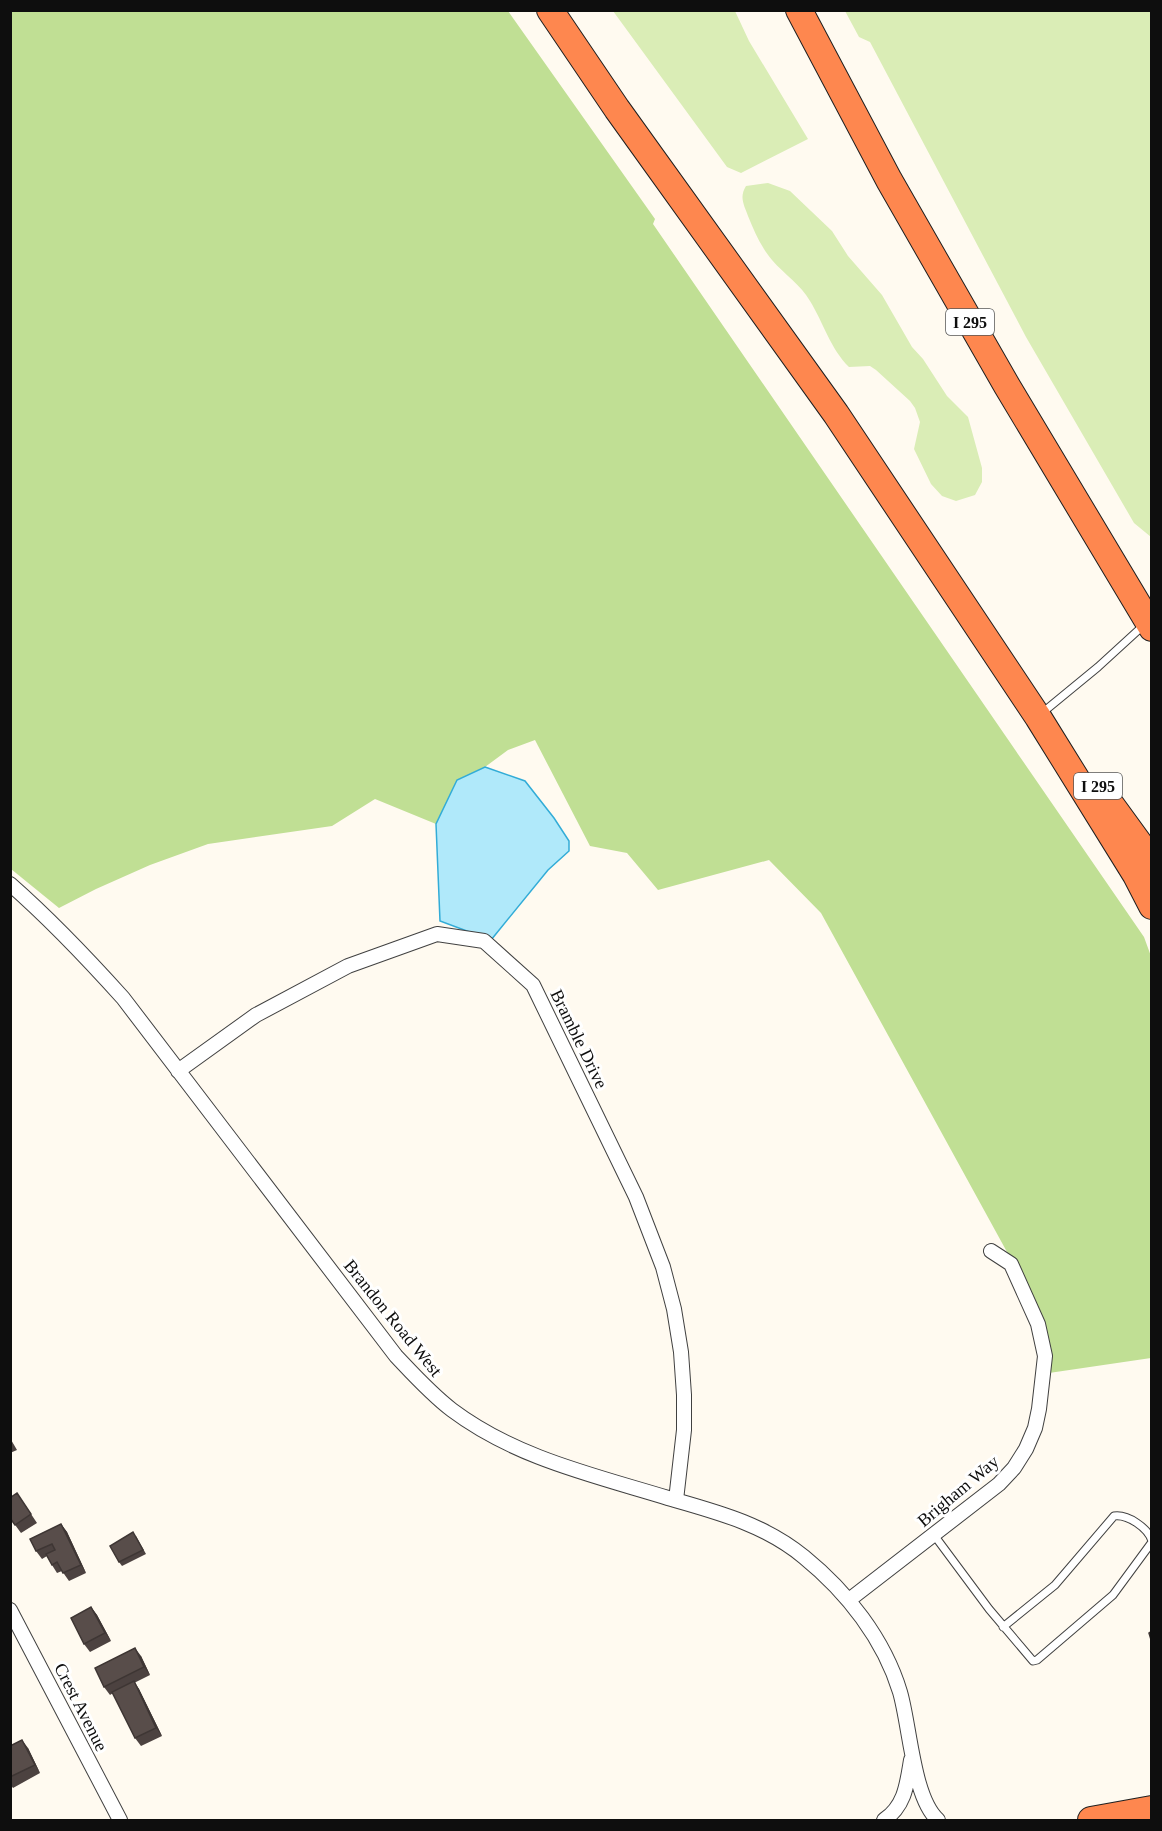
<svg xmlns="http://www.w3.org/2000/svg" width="1162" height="1831" font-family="Georgia,serif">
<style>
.green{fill:#daedb6}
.forest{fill:#c0df94}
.water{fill:#b0e9fa;stroke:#32acd7;stroke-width:1.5}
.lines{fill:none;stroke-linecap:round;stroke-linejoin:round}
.service-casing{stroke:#414141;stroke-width:9}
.minor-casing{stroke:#414141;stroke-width:16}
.motorway-casing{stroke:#1f1f1f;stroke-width:28}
.service{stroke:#fff;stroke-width:7}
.minor{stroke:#fff;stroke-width:14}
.motorway{stroke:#fe874f;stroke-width:26}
.wall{fill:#4c4240}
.shaded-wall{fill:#3e3634}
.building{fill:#584d4a;stroke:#3e3634;stroke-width:1.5}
.labels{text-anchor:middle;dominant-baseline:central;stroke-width:6;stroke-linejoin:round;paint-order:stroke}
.shield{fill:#fff;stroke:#565656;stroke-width:1.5}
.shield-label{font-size:16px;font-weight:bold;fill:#0e0e0e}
.street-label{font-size:18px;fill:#0e0e0e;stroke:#fff}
</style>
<rect width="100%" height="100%" fill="#fffaf0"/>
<path class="green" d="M 613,11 L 735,11 L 749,41 L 808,139 L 741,173 L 727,167 Z
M 845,11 L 1151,11 L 1151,537 L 1134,523 L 1026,337 L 870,42 L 859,37 Z
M 768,183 L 790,191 L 832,231 L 848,256 L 882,295 L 912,347 L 923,359 L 947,396 L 968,417 L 982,468 L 982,482 L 975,495 L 956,501 L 942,496 L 931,484 L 914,449 L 920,422 L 915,408 L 910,401 L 876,370 L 870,366 L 849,367 C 830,348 824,324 810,301 C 801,285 784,274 772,260 C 761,247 755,233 748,216 C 744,205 739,197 746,186 Z"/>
<path class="forest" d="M 10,11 L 508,11 L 655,219 L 653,224 L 1144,937 L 1152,959 L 1151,1358 L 1049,1373 L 1035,1303 L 821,913 L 769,860 L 658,890 L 627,853 L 590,846 L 535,740 L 508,750 L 485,767 L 457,780 L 436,824 L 375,799 L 332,826 L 208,844 L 150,865 L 96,889 L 59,908 L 11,869 Z"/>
<path class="water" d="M 485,767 L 525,781 L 554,818 L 569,841 L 569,851 L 548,870 L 491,940 L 440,921 L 436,824 L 457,780 Z"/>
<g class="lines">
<defs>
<path id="service" d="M 1042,713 L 1098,667 L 1145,624
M 934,1535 L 989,1609 L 1033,1661 L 1037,1660 L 1113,1595 L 1152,1542
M 1003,1627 L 1055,1585 L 1114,1516 C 1128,1514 1148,1528 1152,1541"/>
<path id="minor" d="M 10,884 C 51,920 87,958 123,998 L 396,1356 C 414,1375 431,1394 452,1410 C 516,1458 593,1475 668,1498 C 717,1512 764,1524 804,1557 C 847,1592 884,1639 900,1692 C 910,1726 913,1798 938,1820
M 178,1071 L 256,1015 L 348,966 L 437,934 L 484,941 L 533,985 L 636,1197 L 663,1267 L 674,1309 L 681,1352 L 684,1395 L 684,1430 L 676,1500
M 849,1600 L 999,1484 L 1014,1468 L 1026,1449 L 1035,1428 L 1039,1409 L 1045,1356 L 1038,1324 L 1011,1264 L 991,1251
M 10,1610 L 120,1820
M 884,1820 C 905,1806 907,1784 911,1760"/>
<path id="motorway" d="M 550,10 L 617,109 L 836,414 L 1038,717 L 1136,875 L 1152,906
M 799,10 L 889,180 L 1007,386 L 1152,628
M 1109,802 L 1152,861
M 1091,1820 L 1152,1809"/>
</defs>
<use href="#service" class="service-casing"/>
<use href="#minor" class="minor-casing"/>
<use href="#motorway" class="motorway-casing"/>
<use href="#service" class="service"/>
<use href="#minor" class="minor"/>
<use href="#motorway" class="motorway"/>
</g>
<path class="wall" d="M 10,1438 L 17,1450 L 10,1453 Z
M 17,1493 L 37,1523 L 21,1533 L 10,1518 Z
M 61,1524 L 67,1532 L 86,1573 L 69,1581 L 62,1571 L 57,1573 L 52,1565 L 47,1556 L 42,1559 L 36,1551 Z
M 136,1536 L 146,1554 L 122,1566 L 119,1562 Z
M 91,1607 L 97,1615 L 111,1641 L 90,1652 L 84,1644 Z
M 141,1656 L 150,1675 L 134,1683 L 139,1689 L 162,1736 L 141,1746 L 135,1738 L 113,1693 L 110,1695 L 104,1687 Z
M 10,1746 L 28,1748 L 40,1773 L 13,1788 L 10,1784 Z"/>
<path class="shaded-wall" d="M 61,1524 L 67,1532 L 86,1573 L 81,1565 Z
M 91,1607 L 97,1615 L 111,1641 L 105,1633 Z
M 135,1648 L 141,1656 L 150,1675 L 144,1667 Z
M 134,1681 L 139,1689 L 162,1736 L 156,1728 Z
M 22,1740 L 28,1748 L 40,1773 L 35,1765 Z"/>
<path class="building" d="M 17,1493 L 31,1514 L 15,1525 L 10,1518 L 10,1498 Z
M 61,1524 L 81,1565 L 63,1573 L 57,1562 L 52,1565 L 46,1554 L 55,1550 L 52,1544 L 36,1551 L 30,1539 Z
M 133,1532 L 143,1550 L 119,1562 L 110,1546 Z
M 91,1607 L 105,1633 L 84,1644 L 71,1618 Z
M 1152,1631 L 1152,1643 L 1149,1633 Z
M 135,1648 L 144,1667 L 104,1687 L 95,1668 Z
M 134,1681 L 156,1728 L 135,1738 L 112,1692 Z
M 22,1740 L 35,1765 L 10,1777 L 10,1746 Z"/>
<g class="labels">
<g class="shield">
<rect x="946" y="309" width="48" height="26" rx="4.5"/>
<rect x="1074" y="773" width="48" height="26" rx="4.5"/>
</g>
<g class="shield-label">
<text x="970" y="322">I 295</text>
<text x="1098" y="786">I 295</text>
</g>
<g class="street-label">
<text transform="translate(579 1039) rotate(64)">Bramble Drive</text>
<text transform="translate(393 1318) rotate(51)">Brandon Road West</text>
<text transform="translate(958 1491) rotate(-40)">Brigham Way</text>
<text transform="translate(81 1707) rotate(63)">Crest Avenue</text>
</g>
</g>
<rect width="1162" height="1831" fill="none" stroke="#0e0e0e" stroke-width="24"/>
</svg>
